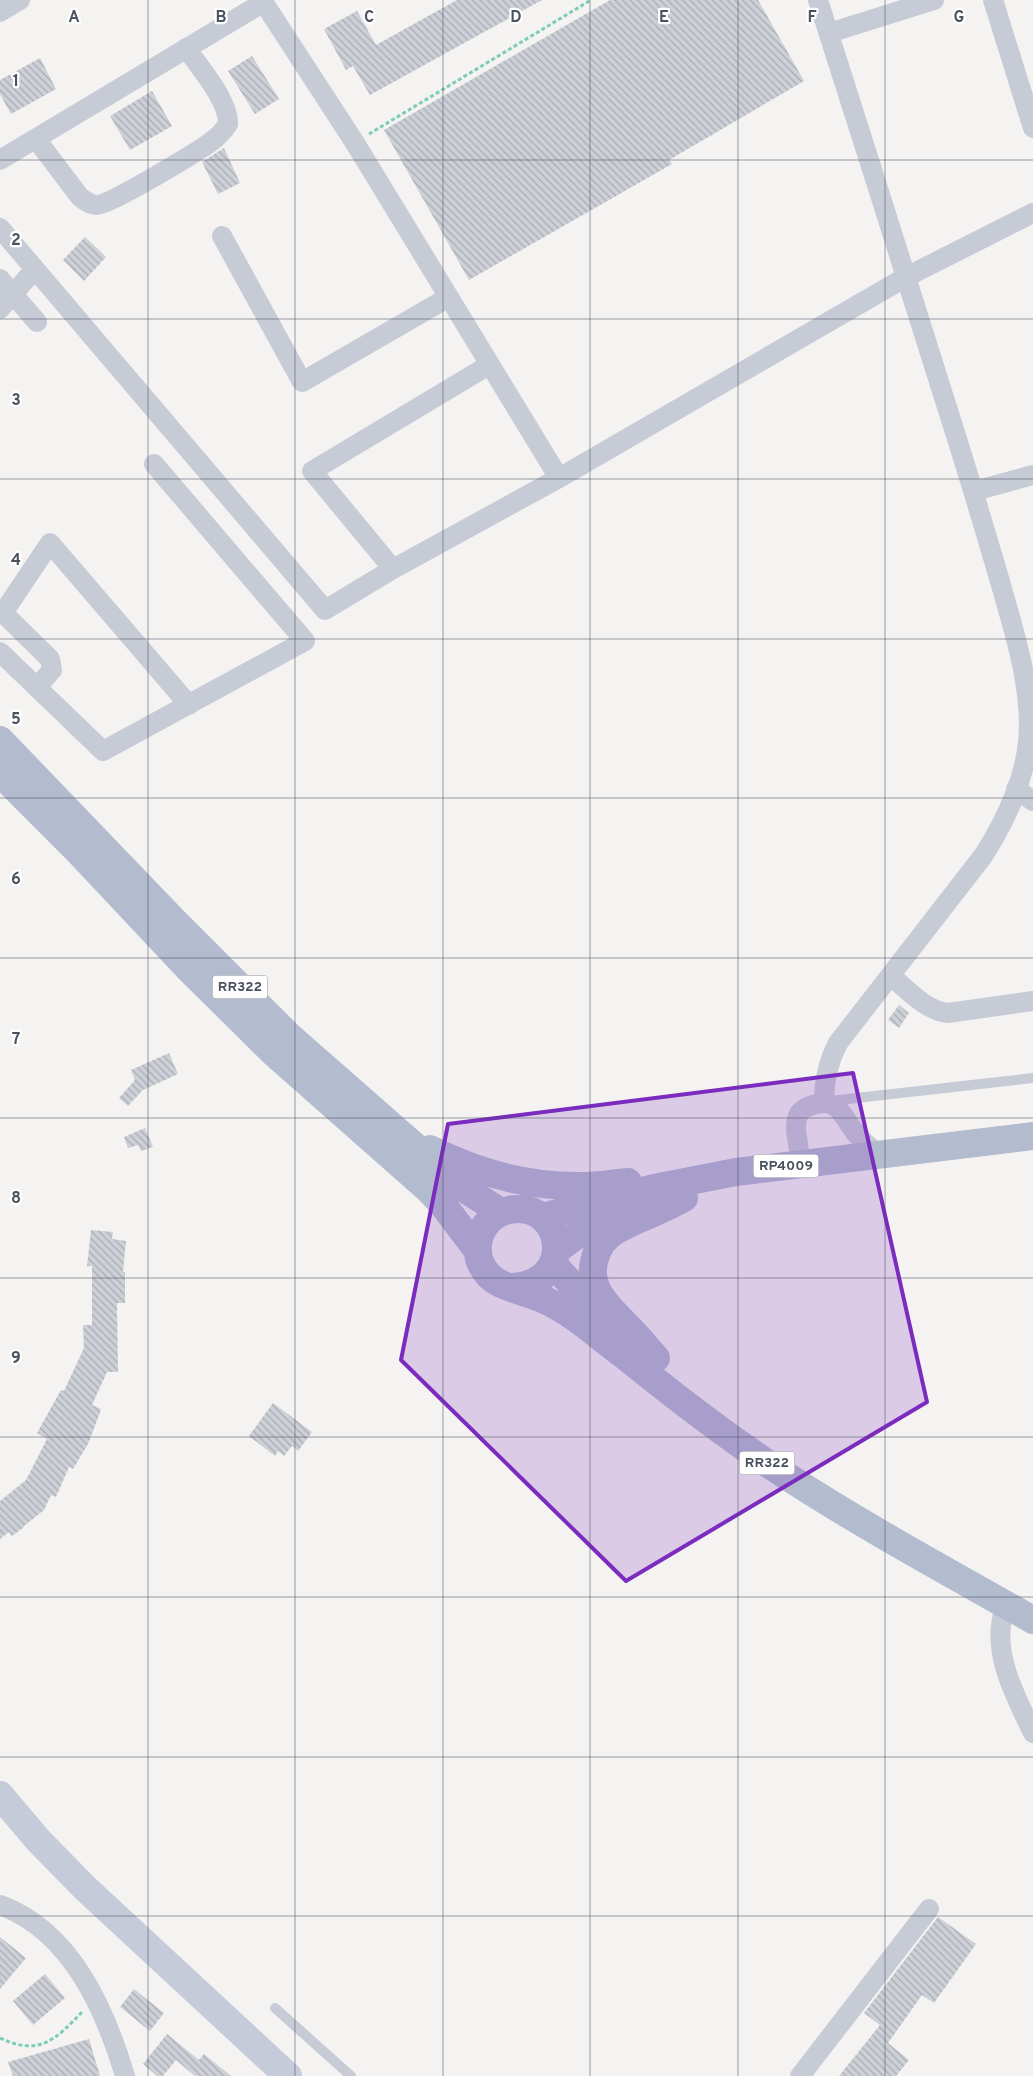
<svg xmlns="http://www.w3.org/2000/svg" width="1033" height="2076" font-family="Overpass,sans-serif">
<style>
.building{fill:url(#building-back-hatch)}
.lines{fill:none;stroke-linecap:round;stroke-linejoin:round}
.path{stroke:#7dccb6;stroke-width:3;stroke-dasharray:4 2.5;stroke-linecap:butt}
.lane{stroke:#c7cbd6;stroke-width:10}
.street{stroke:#c7cbd6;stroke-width:20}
.secondary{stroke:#c6cbda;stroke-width:28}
.primary{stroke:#b3bbcf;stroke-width:28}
.marked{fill:#7b2cbf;fill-opacity:0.2;stroke:#7b2cbf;stroke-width:4;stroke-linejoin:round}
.grid{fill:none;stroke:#4a515f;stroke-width:1;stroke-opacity:0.55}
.labels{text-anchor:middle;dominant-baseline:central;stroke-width:4.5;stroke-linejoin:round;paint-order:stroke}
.shield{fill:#fff;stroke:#80858f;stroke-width:1}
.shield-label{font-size:14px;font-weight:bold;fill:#4a515f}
.grid-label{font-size:16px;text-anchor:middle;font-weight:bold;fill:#4a515f;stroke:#fff;stroke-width:4.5;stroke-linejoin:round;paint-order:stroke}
</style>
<defs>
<pattern id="building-back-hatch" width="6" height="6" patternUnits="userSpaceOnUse" patternTransform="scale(1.25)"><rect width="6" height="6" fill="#ced0d7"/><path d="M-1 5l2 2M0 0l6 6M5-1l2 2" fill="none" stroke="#a9abb2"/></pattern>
</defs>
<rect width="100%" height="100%" fill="#f4f3f2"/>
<path class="building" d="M 457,0 L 542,0 L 370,95 L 353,66 L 346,70 L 324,29 L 357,11 L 376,45 Z
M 610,0 L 758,0 L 804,81 L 669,160 L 672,164 L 469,280 L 384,130 Z
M 252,56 L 279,99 L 255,114 L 228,71 Z
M 40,58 L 56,89 L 11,114 L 0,94 L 0,80 Z
M 152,91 L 172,126 L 130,150 L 110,116 Z
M 224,148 L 240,183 L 218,194 L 202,162 Z
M 85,237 L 106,257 L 84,281 L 63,260 Z
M 899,1005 L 909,1013 L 899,1028 L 888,1020 Z
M 169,1053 L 178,1074 L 143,1090 L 128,1106 L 119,1098 L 135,1080 L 131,1070 Z
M 145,1128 L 153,1147 L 141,1151 L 138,1145 L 128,1148 L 124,1137 Z
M 91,1230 L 113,1232 L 112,1239 L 126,1241 L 123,1272 L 125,1272 L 125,1303 L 117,1303 L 118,1372 L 107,1372 L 92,1405 L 101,1409 L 98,1418 L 88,1444 L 73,1469 L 69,1467 L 56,1497 L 51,1495 L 44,1510 L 24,1526 L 24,1527 L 12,1536 L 9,1532 L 0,1539 L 0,1501 L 26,1480 L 47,1439 L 37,1433 L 61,1390 L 64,1391 L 84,1348 L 83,1325 L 92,1325 L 92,1266 L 87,1266 Z
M 273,1403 L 312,1432 L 298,1451 L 292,1446 L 284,1456 L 278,1451 L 275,1456 L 249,1436 Z
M 938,1917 L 976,1944 L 934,2003 L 922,1995 L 888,2043 L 909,2060 L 896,2076 L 839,2076 L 880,2025 L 864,2013 Z
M 0,1937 L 26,1958 L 0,1989 Z
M 45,1974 L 65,1998 L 33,2025 L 13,2001 Z
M 134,1989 L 164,2013 L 150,2031 L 120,2007 Z
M 167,2034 L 199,2060 L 204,2054 L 231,2076 L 195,2076 L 176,2060 L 163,2076 L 157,2076 L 143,2064 Z
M 89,2039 L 100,2076 L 13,2076 L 8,2062 Z"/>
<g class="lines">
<path class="path" d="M 369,134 L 591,0
M 0,2038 C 40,2057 56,2039 83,2011"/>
<path class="lane" d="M 830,1101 L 1033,1078
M 275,2008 L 351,2076"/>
<path class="street" d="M 262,0 L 355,143 L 559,478
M 818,0 C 865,147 912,295 958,442 C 973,490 987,537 1001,585 C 1014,631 1029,678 1029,726 C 1029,771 1007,819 983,856 L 838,1043 C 828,1062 824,1080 824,1102
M 993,0 L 1033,128
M 0,12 L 20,0
M 829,33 L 934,0
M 36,139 L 80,197 C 86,201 90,205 97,205 C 108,206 199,151 212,141 C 219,136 224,130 228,124 C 229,101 200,68 186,48
M 0,160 L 264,2
M 0,228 L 325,610 L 393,569 L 559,478 L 906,277 L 1033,213
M 222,236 L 302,382 L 449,297
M 0,279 L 37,322
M 0,309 L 35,269
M 974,491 L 1033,475
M 393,569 L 312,471 L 489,365
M 0,652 L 103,751 L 305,641 L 154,464
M 37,687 L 52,670 L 50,659 L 3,613 L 50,543 L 189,705
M 1016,789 L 1033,801
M 891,976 C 907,989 926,1011 948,1013 L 1033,1001
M 799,1165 C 802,1150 793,1133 797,1119 C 798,1113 803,1108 810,1106 C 837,1096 840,1112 854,1131 C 861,1140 869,1148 880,1154
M 1006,1604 C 989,1649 1014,1693 1033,1733
M 0,1905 C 71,1931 105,2009 125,2076
M 800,2076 L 929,1909"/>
<path class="secondary" d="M 0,1795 L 38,1840 L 85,1888 L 288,2076"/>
<path class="primary" d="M 0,740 L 174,921 L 289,1036 L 460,1186 L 501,1212
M 0,773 L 76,849 L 187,967 L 274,1053 L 428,1189 L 444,1206 L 478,1251
M 430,1149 C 478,1173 528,1187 582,1186 C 598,1186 613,1183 628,1182
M 542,1217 L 654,1188 L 736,1172 L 1033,1136
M 556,1251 C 579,1231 607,1218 636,1209
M 553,1264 L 588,1302 L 626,1334
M 513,1287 C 574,1283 565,1209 518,1209 C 506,1209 496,1213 488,1222 C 479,1232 476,1246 479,1259 C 482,1267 487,1275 494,1280 C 507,1289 531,1293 547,1301 C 574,1314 597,1335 621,1353 C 674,1396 728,1438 785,1475 C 865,1527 950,1573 1033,1620
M 656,1358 C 647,1348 639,1338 630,1329 C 611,1309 585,1289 595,1258 C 598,1247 605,1237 615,1231 C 637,1218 662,1211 684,1198"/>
</g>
<path class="marked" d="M 853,1073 L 927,1402 L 626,1581 L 401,1360 L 448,1124 Z"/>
<path class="grid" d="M 148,0 L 148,2076M 295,0 L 295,2076M 443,0 L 443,2076M 590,0 L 590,2076M 738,0 L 738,2076M 885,0 L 885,2076M 0,160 L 1033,160M 0,319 L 1033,319M 0,479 L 1033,479M 0,639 L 1033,639M 0,798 L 1033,798M 0,958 L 1033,958M 0,1118 L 1033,1118M 0,1278 L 1033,1278M 0,1437 L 1033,1437M 0,1597 L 1033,1597M 0,1757 L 1033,1757M 0,1916 L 1033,1916"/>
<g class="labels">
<g class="shield">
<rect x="212.5" y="975.5" width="55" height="23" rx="4"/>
<rect x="753.5" y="1154.5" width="65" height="23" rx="4"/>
<rect x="739.5" y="1451.5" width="55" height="23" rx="4"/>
</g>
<g class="shield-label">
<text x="240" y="987">RR322</text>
<text x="786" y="1166">RP4009</text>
<text x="767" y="1463">RR322</text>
</g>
</g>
<g class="grid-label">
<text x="74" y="22">A</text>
<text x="221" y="22">B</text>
<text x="369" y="22">C</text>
<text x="516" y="22">D</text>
<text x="664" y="22">E</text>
<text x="812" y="22">F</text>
<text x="959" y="22">G</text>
<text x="16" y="86">1</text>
<text x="16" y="245">2</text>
<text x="16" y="405">3</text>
<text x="16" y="565">4</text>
<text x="16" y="724">5</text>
<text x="16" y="884">6</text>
<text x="16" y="1044">7</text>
<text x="16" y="1203">8</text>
<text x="16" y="1363">9</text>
</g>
</svg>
